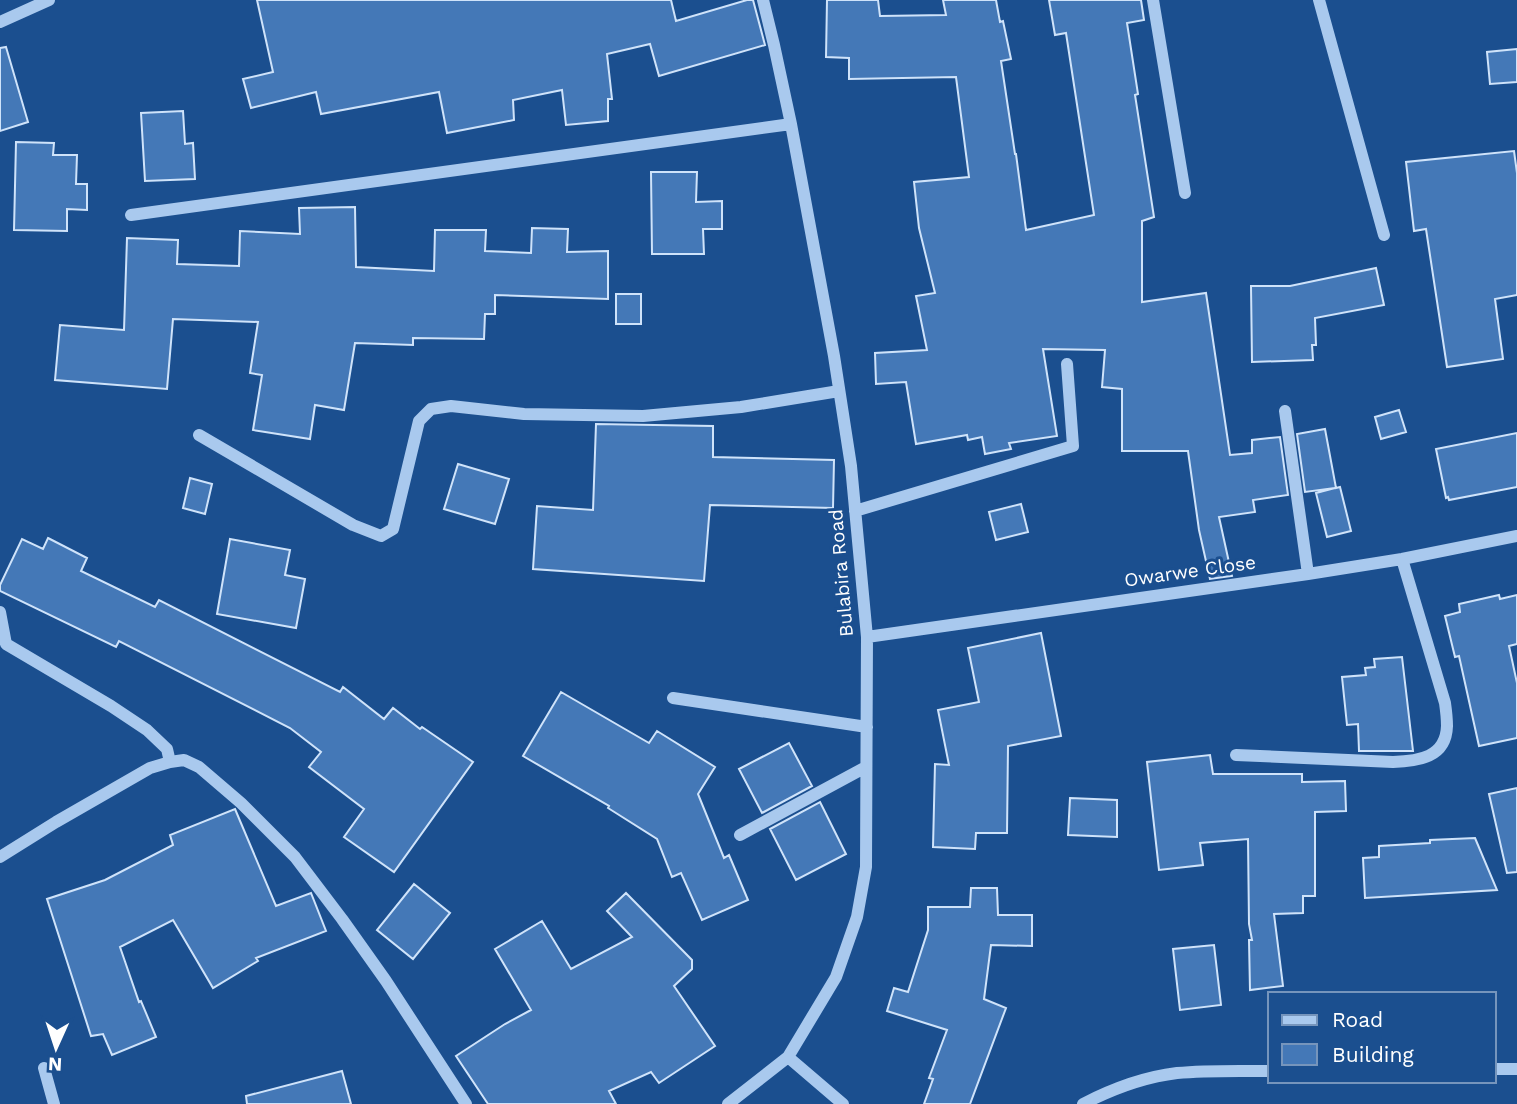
<svg xmlns="http://www.w3.org/2000/svg" width="1517" height="1104" font-family="'Work Sans',sans-serif">
<style>
.building{fill:#4478b7;stroke:#cfe3fa;stroke-width:2}
.lines{fill:none;stroke-linecap:round;stroke-linejoin:round}
.minor{stroke:#a9c9ee;stroke-width:12}
.labels{text-anchor:middle;dominant-baseline:central;stroke-width:6;stroke-linejoin:round;paint-order:stroke}
.street-label{font-size:19px;fill:#fff;stroke:#1b4f8f}
</style>
<rect width="100%" height="100%" fill="#1b4f8f"/>
<path class="building" d="M 257,0 L 671,0 L 676,21 L 747,0 L 753,0 L 765,45 L 659,76 L 650,44 L 607,54 L 612,99 L 608,99 L 608,121 L 566,125 L 562,90 L 513,100 L 514,120 L 447,133 L 439,92 L 321,114 L 316,92 L 251,108 L 243,79 L 273,72 Z
M 827,0 L 878,0 L 880,16 L 946,15 L 943,0 L 996,0 L 1000,22 L 1003,21 L 1011,59 L 1001,61 L 1015,154 L 1016,154 L 1026,230 L 1094,215 L 1066,33 L 1055,35 L 1049,0 L 1141,0 L 1144,20 L 1127,23 L 1138,94 L 1135,95 L 1154,217 L 1142,221 L 1142,302 L 1206,293 L 1230,455 L 1252,453 L 1252,440 L 1280,437 L 1288,495 L 1253,500 L 1255,512 L 1219,517 L 1232,576 L 1210,579 L 1199,530 L 1188,451 L 1122,451 L 1122,389 L 1102,387 L 1105,350 L 1043,349 L 1057,436 L 1009,443 L 1011,449 L 985,454 L 982,437 L 968,440 L 967,435 L 916,444 L 906,382 L 876,384 L 875,353 L 927,350 L 916,296 L 935,293 L 919,228 L 914,182 L 969,177 L 956,77 L 849,79 L 849,58 L 826,57 Z
M 6,47 L 28,122 L 0,131 L 0,48 Z
M 1517,49 L 1517,82 L 1490,84 L 1487,52 Z
M 183,111 L 185,144 L 193,143 L 195,179 L 145,181 L 141,113 Z
M 16,142 L 54,143 L 53,155 L 77,155 L 76,184 L 87,184 L 87,210 L 67,209 L 67,231 L 14,230 Z
M 1514,151 L 1517,173 L 1517,295 L 1495,299 L 1503,359 L 1447,367 L 1426,229 L 1414,231 L 1406,162 Z
M 651,172 L 697,172 L 696,202 L 722,201 L 722,229 L 703,229 L 704,254 L 652,254 Z
M 355,207 L 356,267 L 434,271 L 435,230 L 486,230 L 485,251 L 531,253 L 532,228 L 568,229 L 567,252 L 608,251 L 608,299 L 495,295 L 495,314 L 485,314 L 484,339 L 413,338 L 413,345 L 355,343 L 344,410 L 315,405 L 310,439 L 253,430 L 262,375 L 250,373 L 258,322 L 173,319 L 167,389 L 55,380 L 60,325 L 124,330 L 127,238 L 178,240 L 177,264 L 239,266 L 240,231 L 300,234 L 299,208 Z
M 1376,268 L 1384,305 L 1315,318 L 1316,345 L 1312,345 L 1313,360 L 1252,362 L 1251,286 L 1290,286 Z
M 616,294 L 641,294 L 641,324 L 616,324 Z
M 1399,410 L 1406,432 L 1381,439 L 1375,417 Z
M 596,424 L 713,426 L 713,457 L 834,460 L 833,508 L 710,505 L 704,581 L 533,569 L 537,506 L 593,510 Z
M 1325,429 L 1336,488 L 1340,487 L 1351,531 L 1327,537 L 1316,493 L 1335,488 L 1305,492 L 1297,434 Z
M 1517,433 L 1517,487 L 1449,500 L 1448,497 L 1446,498 L 1436,449 Z
M 458,464 L 509,479 L 495,524 L 444,509 Z
M 190,478 L 212,484 L 205,514 L 183,508 Z
M 1021,504 L 1028,532 L 996,540 L 989,512 Z
M 48,538 L 87,558 L 81,571 L 155,607 L 159,600 L 340,692 L 343,687 L 384,719 L 393,708 L 420,729 L 422,727 L 473,762 L 394,872 L 344,837 L 364,809 L 309,767 L 321,752 L 290,728 L 119,641 L 116,647 L 0,591 L 0,585 L 22,539 L 43,549 Z
M 230,539 L 290,550 L 285,575 L 305,579 L 296,628 L 217,614 Z
M 1499,595 L 1500,599 L 1517,595 L 1517,644 L 1509,646 L 1517,683 L 1517,738 L 1479,746 L 1459,656 L 1455,657 L 1445,616 L 1460,612 L 1459,604 Z
M 1041,633 L 1061,736 L 1008,746 L 1007,833 L 976,833 L 975,849 L 933,847 L 935,764 L 949,765 L 938,710 L 979,702 L 968,648 Z
M 1402,657 L 1413,751 L 1359,751 L 1358,724 L 1347,725 L 1342,677 L 1366,675 L 1365,668 L 1375,667 L 1374,659 Z
M 561,692 L 649,743 L 657,731 L 715,767 L 698,794 L 724,858 L 729,855 L 748,900 L 702,920 L 681,873 L 672,877 L 657,839 L 608,808 L 609,806 L 523,756 Z
M 789,743 L 812,786 L 762,813 L 739,769 Z
M 1210,755 L 1213,774 L 1302,774 L 1302,782 L 1345,781 L 1346,811 L 1315,812 L 1315,896 L 1303,896 L 1303,913 L 1274,914 L 1283,986 L 1250,990 L 1249,940 L 1252,940 L 1249,924 L 1248,839 L 1200,843 L 1203,865 L 1159,870 L 1147,762 Z
M 1517,788 L 1517,872 L 1507,873 L 1489,794 Z
M 1070,798 L 1117,800 L 1117,837 L 1068,835 Z
M 820,802 L 846,854 L 796,880 L 770,829 Z
M 235,809 L 276,906 L 311,893 L 326,931 L 256,958 L 258,961 L 213,988 L 173,920 L 120,947 L 139,1002 L 141,1001 L 156,1037 L 112,1055 L 103,1034 L 91,1036 L 47,899 L 105,880 L 173,845 L 170,835 Z
M 1475,838 L 1497,890 L 1365,898 L 1363,858 L 1379,857 L 1379,846 L 1430,843 L 1430,840 Z
M 414,884 L 450,913 L 413,959 L 377,930 Z
M 971,888 L 997,888 L 998,915 L 1032,915 L 1032,946 L 991,945 L 984,999 L 1006,1008 L 970,1104 L 924,1104 L 933,1079 L 929,1078 L 947,1030 L 887,1011 L 894,988 L 908,992 L 928,930 L 928,907 L 970,907 Z
M 626,893 L 692,960 L 692,969 L 674,986 L 715,1046 L 659,1083 L 651,1072 L 609,1091 L 616,1104 L 488,1104 L 456,1056 L 505,1024 L 531,1010 L 495,949 L 542,921 L 571,969 L 632,937 L 607,911 Z
M 1214,945 L 1221,1005 L 1180,1010 L 1173,949 Z
M 342,1071 L 351,1104 L 247,1104 L 246,1096 Z"/>
<g class="lines">
<path class="minor" d="M 1153,0 L 1185,193
M 1319,0 L 1384,235
M 0,22 L 49,0
M 131,215 L 791,124
M 1285,411 L 1308,574
M 199,435 L 353,525 L 381,536 L 393,529 L 419,421 L 431,409 L 451,406 L 524,414 L 643,416 L 741,407 L 839,391
M 855,511 L 1073,446 L 1067,364
M 0,612 L 6,644 L 111,706 L 147,730 L 167,749 L 170,762
M 867,637 L 1308,574 L 1402,559 L 1517,536
M 673,698 L 867,727
M 1236,755 L 1393,762 C 1418,761 1446,758 1447,726 C 1447,718 1446,710 1445,703 L 1402,559
M 740,835 L 866,767
M 0,857 L 56,822 L 150,768 L 170,762 L 184,760 L 199,767 L 241,803 L 295,857 L 342,919 L 386,981 L 466,1104
M 788,1057 L 843,1104
M 44,1068 L 54,1104
M 1494,1069 L 1517,1069
M 728,1104 L 788,1057 L 836,977 L 857,917 L 866,867 L 867,637 L 851,466 L 834,356 L 791,124 L 774,45 L 763,0
M 1083,1104 C 1112,1089 1144,1077 1177,1073 C 1208,1070 1239,1071 1270,1071"/>
</g>
<g class="labels">
<g class="street-label">
<text transform="translate(1190 571) rotate(-8)">Owarwe Close</text>
<text transform="translate(841 573) rotate(-95)">Bulabira Road</text>
</g>
</g>
<rect x="1268" y="992" width="228" height="91" fill="#1b4f8f" stroke="#7695bc" stroke-width="2"/>
<rect x="1282" y="1015" width="35" height="10" fill="#a9c9ee" stroke="#7695bc" stroke-width="2"/>
<text x="1332" y="1027" font-size="21" fill="#ffffff">Road</text>
<rect x="1282" y="1044" width="35" height="21" fill="#4478b7" stroke="#7695bc" stroke-width="2"/>
<text x="1332" y="1062" font-size="21" fill="#ffffff">Building</text>
<g transform="translate(56 1048) rotate(183)" stroke="#1b4f8f" stroke-width="5" paint-order="stroke">
<path d="M0-5L12 26L0 18L-12 26Z" fill="#ffffff"/>
<text y="-10" font-size="19" font-weight="bold" text-anchor="middle" fill="#ffffff">N</text>
</g>
</svg>
